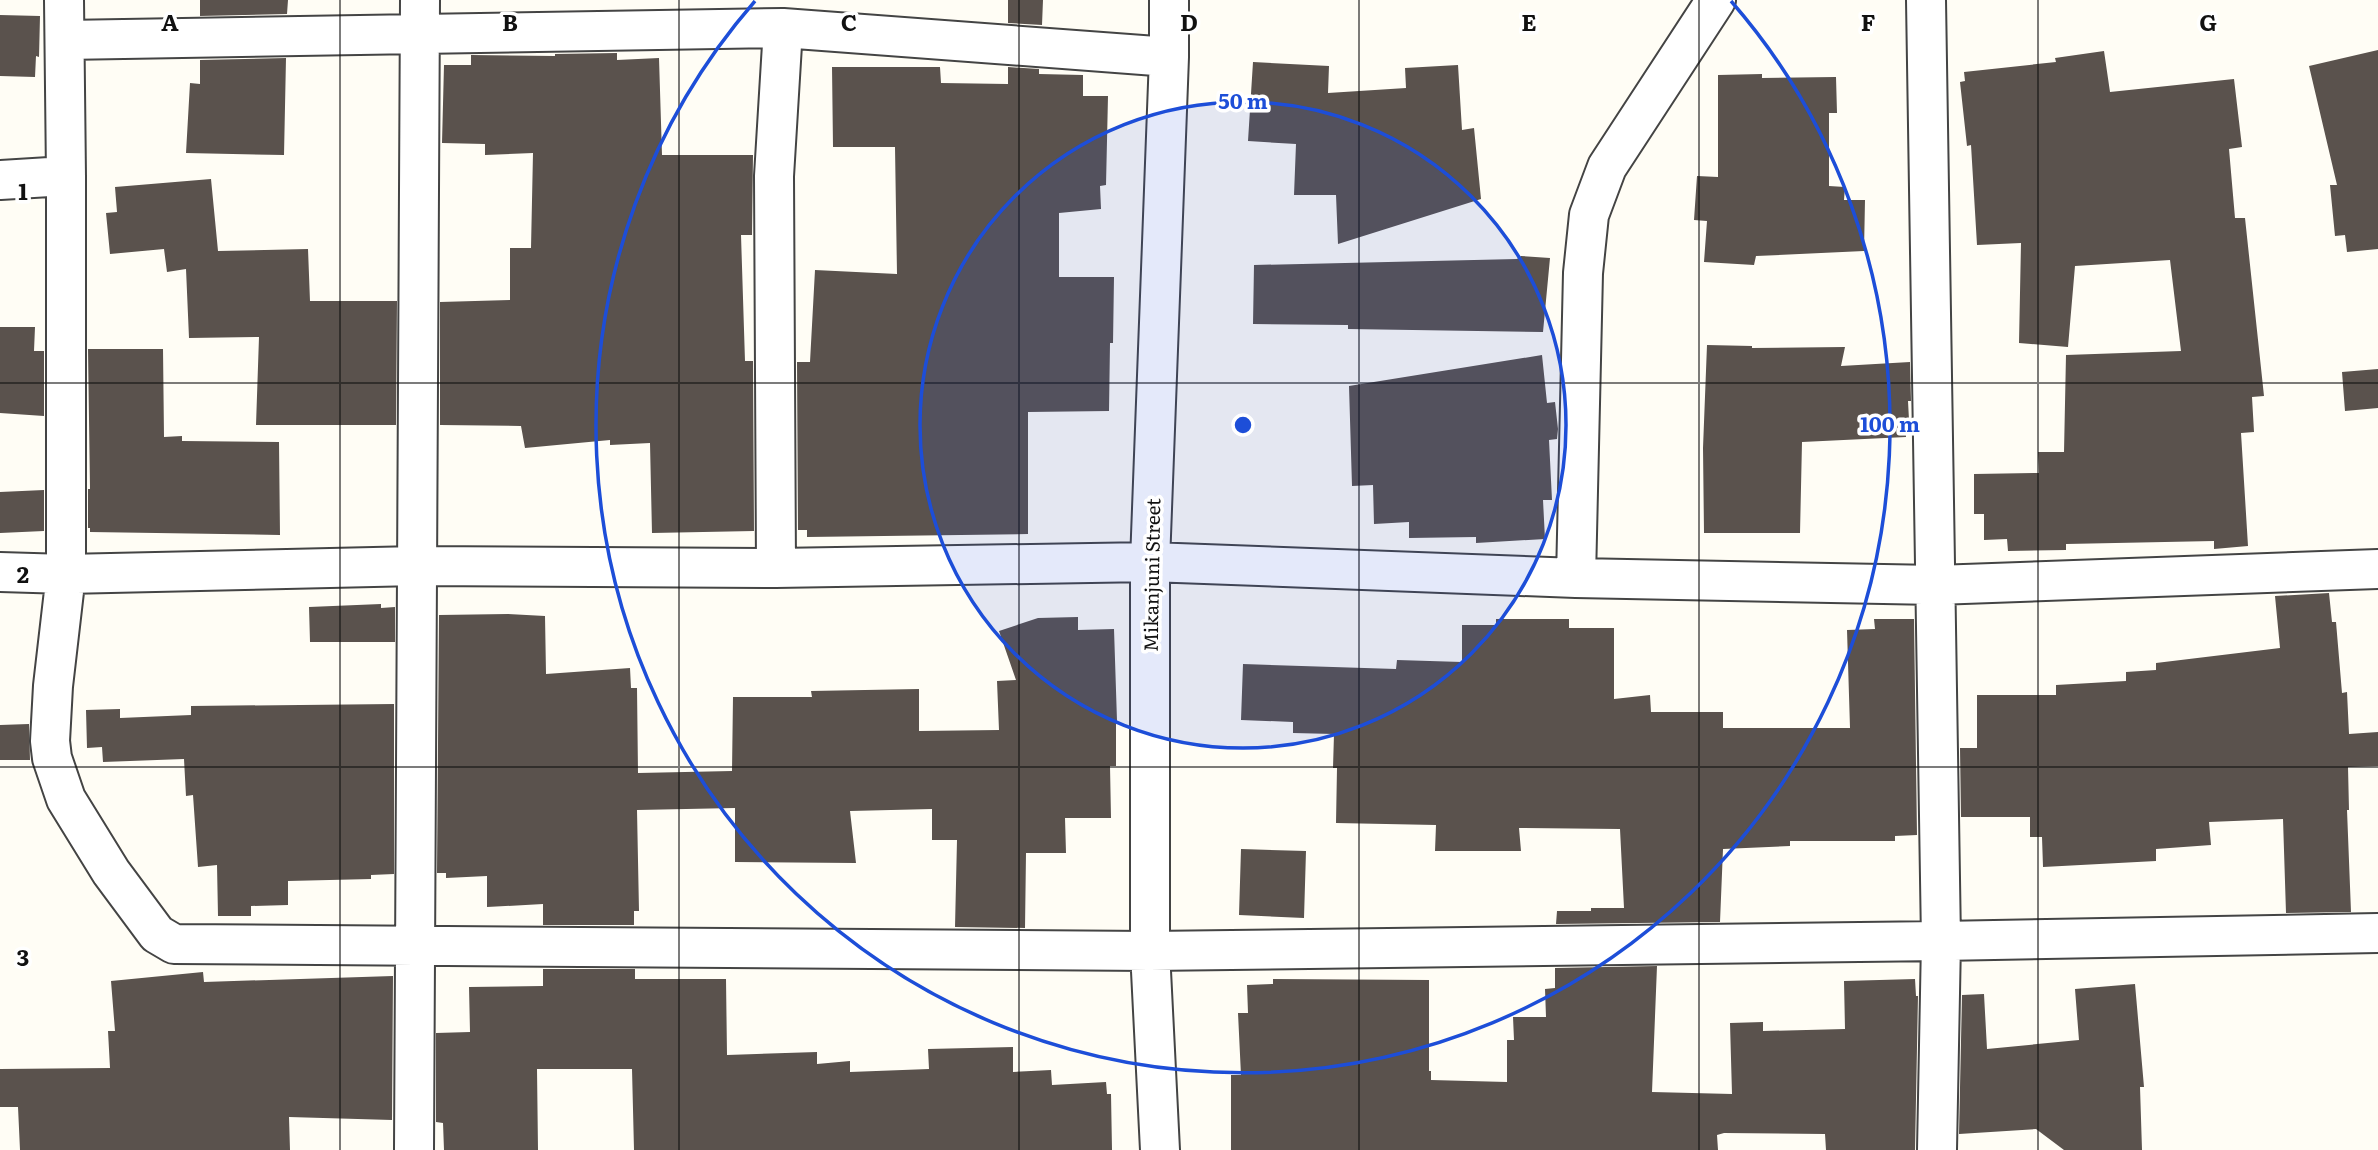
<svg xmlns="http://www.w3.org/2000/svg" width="2378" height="1150" font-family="Literata,serif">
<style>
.building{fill:#5a524d}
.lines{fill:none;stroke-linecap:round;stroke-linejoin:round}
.street-casing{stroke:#444;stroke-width:42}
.street{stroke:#fff;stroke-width:38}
.grid{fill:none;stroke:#111;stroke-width:2;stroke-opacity:0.55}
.ring{fill:none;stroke:#1d4ed8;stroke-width:3.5}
.labels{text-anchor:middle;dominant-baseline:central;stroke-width:7;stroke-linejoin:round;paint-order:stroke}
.street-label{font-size:19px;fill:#111;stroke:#fff}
.grid-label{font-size:23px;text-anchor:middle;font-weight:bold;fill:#111;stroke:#fff;stroke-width:7;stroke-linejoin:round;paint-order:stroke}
.centre{fill:#1d4ed8;stroke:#fff;stroke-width:3.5}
.ring-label{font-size:21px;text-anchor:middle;font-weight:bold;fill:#1d4ed8;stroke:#fff;stroke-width:7;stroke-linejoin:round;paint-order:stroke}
</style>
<rect width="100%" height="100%" fill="#fffdf5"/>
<path class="building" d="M 200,0 L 288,0 L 287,14 L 200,16 Z
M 1008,0 L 1043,0 L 1042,25 L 1008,23 Z
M 0,15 L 40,16 L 39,57 L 36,56 L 35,77 L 0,76 Z
M 2378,50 L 2378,249 L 2347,252 L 2345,235 L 2335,236 L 2330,185 L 2337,185 L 2309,66 Z
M 2104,51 L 2110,92 L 2234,79 L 2242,147 L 2229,149 L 2235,218 L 2245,218 L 2264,396 L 2252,397 L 2254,432 L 2241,433 L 2248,546 L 2214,549 L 2214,541 L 2066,544 L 2066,550 L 2008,551 L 2007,539 L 1984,540 L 1984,514 L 1974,514 L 1974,474 L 2039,473 L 2038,452 L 2064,452 L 2066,355 L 2181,351 L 2170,260 L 2075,266 L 2068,347 L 2019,343 L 2021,243 L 1977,245 L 1971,145 L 1967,146 L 1960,82 L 1965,81 L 1964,72 L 2056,62 L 2055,58 Z
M 617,53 L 617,60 L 659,58 L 662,155 L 753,155 L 752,235 L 741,235 L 745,361 L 753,361 L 754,531 L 652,533 L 650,443 L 610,445 L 610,440 L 525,448 L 521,426 L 440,425 L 440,302 L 510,300 L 510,248 L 531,248 L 533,153 L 485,155 L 485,144 L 442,143 L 444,65 L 471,65 L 471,55 L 555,56 L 555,54 Z
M 286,58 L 284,155 L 186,153 L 190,83 L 200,84 L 200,60 Z
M 1253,62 L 1329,66 L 1328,93 L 1406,88 L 1405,68 L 1458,65 L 1462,130 L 1474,128 L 1481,199 L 1338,244 L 1336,195 L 1294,195 L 1296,144 L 1248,141 Z
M 832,67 L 940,67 L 941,83 L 1008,84 L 1008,67 L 1039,69 L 1039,74 L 1083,75 L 1083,96 L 1108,96 L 1106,185 L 1100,186 L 1101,209 L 1059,213 L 1059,277 L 1114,277 L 1113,343 L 1110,343 L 1109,411 L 1028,412 L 1028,534 L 807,537 L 807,530 L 798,530 L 797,362 L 810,362 L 815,270 L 897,274 L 895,147 L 833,147 Z
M 1762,74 L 1762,78 L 1836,77 L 1837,113 L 1829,113 L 1829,186 L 1845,187 L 1844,200 L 1865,200 L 1864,251 L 1756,256 L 1754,265 L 1704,262 L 1707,221 L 1694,220 L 1697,176 L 1718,177 L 1718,75 Z
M 211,179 L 218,251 L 308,249 L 310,301 L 397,301 L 396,425 L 256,425 L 259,337 L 189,338 L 186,269 L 167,272 L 164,249 L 110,254 L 106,213 L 117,212 L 115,187 Z
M 1521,256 L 1550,258 L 1543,332 L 1348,329 L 1348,325 L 1253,324 L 1254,265 L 1517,259 Z
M 0,327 L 35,327 L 34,351 L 44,351 L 44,416 L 0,413 Z
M 1707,345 L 1752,346 L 1752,348 L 1845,347 L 1841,366 L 1910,362 L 1911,401 L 1908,401 L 1909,420 L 1905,420 L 1906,437 L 1802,442 L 1800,533 L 1704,533 L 1703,448 Z
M 88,349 L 163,349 L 164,437 L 182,436 L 182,441 L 279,442 L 280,535 L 90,532 L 90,528 L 88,528 L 88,489 L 90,489 Z
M 1542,355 L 1547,403 L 1555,402 L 1558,429 L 1557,439 L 1549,440 L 1552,500 L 1543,500 L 1545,539 L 1476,543 L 1476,537 L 1409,538 L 1409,522 L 1374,524 L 1373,485 L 1352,486 L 1349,386 Z
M 2378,369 L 2378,408 L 2345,411 L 2342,372 Z
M 44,490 L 44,531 L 0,533 L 0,492 Z
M 2329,593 L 2332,622 L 2336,622 L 2342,693 L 2347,692 L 2349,734 L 2378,732 L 2378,766 L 2348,767 L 2349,810 L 2347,810 L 2351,912 L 2286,913 L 2283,819 L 2209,822 L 2211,845 L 2156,849 L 2156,861 L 2043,867 L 2042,837 L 2030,837 L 2030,817 L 1961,817 L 1960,748 L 1977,748 L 1977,695 L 2056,695 L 2056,685 L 2126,681 L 2126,672 L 2156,670 L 2156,663 L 2280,648 L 2275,596 Z
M 381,604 L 381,608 L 395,607 L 395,642 L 310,642 L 309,607 Z
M 508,614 L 545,616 L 546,674 L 630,668 L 631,688 L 637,688 L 638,773 L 732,771 L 733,697 L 812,697 L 811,691 L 919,689 L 919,731 L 999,730 L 997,681 L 1016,680 L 999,631 L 1038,618 L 1078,617 L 1078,630 L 1114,629 L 1117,721 L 1116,721 L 1116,766 L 1110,766 L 1111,818 L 1065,818 L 1066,853 L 1026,853 L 1025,928 L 955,927 L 957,840 L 932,840 L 932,809 L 850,811 L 856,863 L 735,862 L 735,808 L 637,810 L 639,911 L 634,911 L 634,925 L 543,925 L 543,904 L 487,907 L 487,876 L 446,878 L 446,873 L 437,873 L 439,615 Z
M 1496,619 L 1569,619 L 1569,628 L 1614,628 L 1614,699 L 1650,695 L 1651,712 L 1723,712 L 1723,728 L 1850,728 L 1847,630 L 1875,629 L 1874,619 L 1914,619 L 1917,835 L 1895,836 L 1895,841 L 1790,841 L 1790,846 L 1723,849 L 1720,922 L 1556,924 L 1557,911 L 1591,911 L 1591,908 L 1624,908 L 1620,829 L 1519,828 L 1521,851 L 1435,851 L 1436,825 L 1336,823 L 1337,768 L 1333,768 L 1334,734 L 1293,733 L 1293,722 L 1241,720 L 1243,664 L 1396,669 L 1397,660 L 1462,662 L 1462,625 L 1496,625 Z
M 394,704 L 394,874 L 371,875 L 371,879 L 288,881 L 288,905 L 251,906 L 251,916 L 218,916 L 217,865 L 198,867 L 193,795 L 186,796 L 184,759 L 103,762 L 102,747 L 87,748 L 86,710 L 120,709 L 120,718 L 191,715 L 191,706 Z
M 29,724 L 30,760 L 0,760 L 0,725 Z
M 1241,849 L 1306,851 L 1304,918 L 1239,915 Z
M 1657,966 L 1652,1092 L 1732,1094 L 1730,1023 L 1763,1022 L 1763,1031 L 1845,1029 L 1844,981 L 1915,979 L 1916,996 L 1918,996 L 1915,1150 L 1826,1150 L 1825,1134 L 1724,1133 L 1717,1135 L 1718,1150 L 1231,1150 L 1231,1075 L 1241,1075 L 1238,1013 L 1248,1013 L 1247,985 L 1273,984 L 1273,979 L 1429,980 L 1429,1071 L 1431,1071 L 1431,1080 L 1507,1082 L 1507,1040 L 1514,1040 L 1513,1017 L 1546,1017 L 1545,989 L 1555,988 L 1555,968 Z
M 543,969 L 635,969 L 635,979 L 726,979 L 727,1055 L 817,1052 L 817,1064 L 850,1061 L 850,1072 L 929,1069 L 928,1049 L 1013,1047 L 1013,1072 L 1051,1070 L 1052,1085 L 1106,1082 L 1107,1094 L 1111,1094 L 1112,1150 L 634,1150 L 632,1069 L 537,1069 L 538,1150 L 444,1150 L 443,1123 L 436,1122 L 436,1033 L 470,1032 L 469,987 L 543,986 Z
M 203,972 L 204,982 L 393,976 L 392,1120 L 289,1117 L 290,1150 L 20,1150 L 18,1107 L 0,1107 L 0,1069 L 110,1068 L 108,1031 L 115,1031 L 111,981 Z
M 2135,984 L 2144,1087 L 2140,1087 L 2142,1150 L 2064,1150 L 2036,1129 L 1959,1134 L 1962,995 L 1984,994 L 1987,1049 L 2079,1040 L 2075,989 Z"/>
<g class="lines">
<defs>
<path id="street" d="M 64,0 L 66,176 L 66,574 L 53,686 L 50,741 L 52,758 L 66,799 L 111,872 L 157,934 L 174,944 L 1150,951 L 1941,941 L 2378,933
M 1926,0 L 1941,941 L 1937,1150
M 65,40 L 783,28 L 1169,57
M 0,180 L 66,176
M 776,568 L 774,176 L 783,28
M 0,572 L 66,574 L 417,566 L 776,568 L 1150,562 L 1576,578 L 1936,585 L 2378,569
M 1576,578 L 1583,273 L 1589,215 L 1607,167 L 1716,0
M 414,1150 L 420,0
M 1160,1150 L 1150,951 L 1150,562 L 1169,57 L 1169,0"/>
</defs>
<use href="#street" class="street-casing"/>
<use href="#street" class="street"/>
</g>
<path class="grid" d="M 340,0 L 340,1150M 679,0 L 679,1150M 1019,0 L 1019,1150M 1359,0 L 1359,1150M 1699,0 L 1699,1150M 2038,0 L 2038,1150M 0,383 L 2378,383M 0,767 L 2378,767"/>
<circle cx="1243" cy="425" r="323" fill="#1d4ed8" fill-opacity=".12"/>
<g class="ring">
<circle cx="1243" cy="425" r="323"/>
<path d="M1731 1A647 647 0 1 1 755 1"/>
</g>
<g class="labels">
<g class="street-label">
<text transform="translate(1151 575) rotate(-89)">Mikanjuni Street</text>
</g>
</g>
<g class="grid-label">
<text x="170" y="31">A</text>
<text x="510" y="31">B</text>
<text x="849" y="31">C</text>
<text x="1189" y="31">D</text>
<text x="1529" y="31">E</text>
<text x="1868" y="31">F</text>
<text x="2208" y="31">G</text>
<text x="23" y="200">1</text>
<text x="23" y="583">2</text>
<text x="23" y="966">3</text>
</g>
<circle cx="1243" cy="425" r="10" class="centre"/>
<g class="ring-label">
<text x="1243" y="109">50 m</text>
<text x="1890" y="432">100 m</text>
</g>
</svg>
